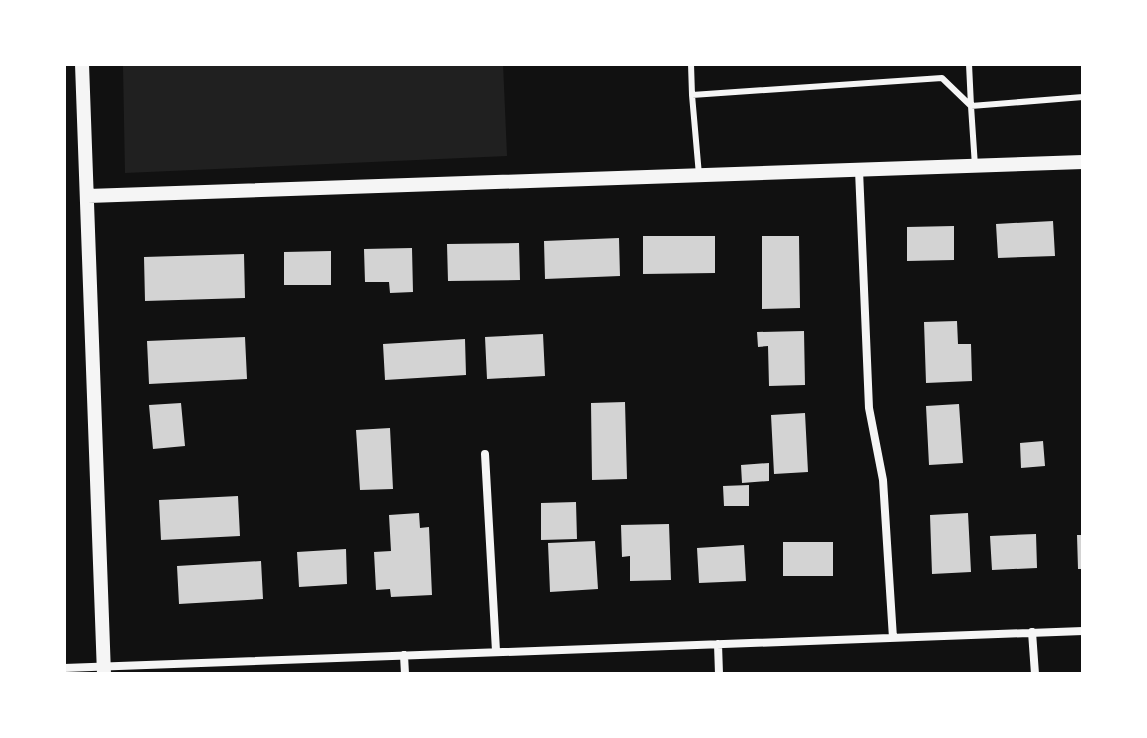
<svg xmlns="http://www.w3.org/2000/svg" width="1147" height="738" font-family="Commissioner,sans-serif">
<style>
.green{fill:#202020}
.building{fill:#d3d3d3}
.lines{fill:none;stroke-linecap:round;stroke-linejoin:round}
.service{stroke:#f5f5f5;stroke-width:6}
.minor{stroke:#f5f5f5;stroke-width:8}
.tertiary{stroke:#f5f5f5;stroke-width:14}
</style>
<rect width="100%" height="100%" fill="#111"/>
<path class="green" d="M 123,64 L 503,64 L 507,156 L 125,173 Z"/>
<path class="building" d="M 1053,221 L 1055,256 L 998,258 L 996,224 Z
M 954,226 L 954,260 L 907,261 L 907,227 Z
M 643,236 L 715,236 L 715,273 L 643,274 Z
M 762,236 L 799,236 L 800,308 L 762,309 Z
M 619,238 L 620,276 L 545,279 L 544,241 Z
M 519,243 L 520,280 L 448,281 L 447,244 Z
M 412,248 L 413,292 L 390,293 L 389,282 L 365,282 L 364,249 Z
M 331,251 L 331,285 L 284,285 L 284,252 Z
M 244,254 L 245,298 L 145,301 L 144,257 Z
M 957,321 L 958,344 L 971,344 L 972,381 L 926,383 L 924,322 Z
M 804,331 L 805,385 L 769,386 L 768,346 L 758,347 L 757,332 Z
M 543,334 L 545,376 L 487,379 L 485,337 Z
M 245,337 L 247,379 L 149,384 L 147,341 Z
M 465,339 L 466,375 L 385,380 L 383,344 Z
M 625,402 L 627,479 L 592,480 L 591,403 Z
M 181,403 L 185,446 L 153,449 L 149,405 Z
M 959,404 L 963,463 L 929,465 L 926,406 Z
M 805,413 L 808,472 L 774,474 L 771,415 Z
M 390,428 L 393,489 L 360,490 L 356,430 Z
M 1043,441 L 1045,466 L 1021,468 L 1020,443 Z
M 769,463 L 769,481 L 742,483 L 741,465 Z
M 749,485 L 749,506 L 724,506 L 723,486 Z
M 238,496 L 240,536 L 161,540 L 159,500 Z
M 576,502 L 577,539 L 541,540 L 541,503 Z
M 419,513 L 420,528 L 429,527 L 432,595 L 391,597 L 390,589 L 376,590 L 374,552 L 391,551 L 389,515 Z
M 968,513 L 971,572 L 932,574 L 930,515 Z
M 669,524 L 671,580 L 630,581 L 630,556 L 622,557 L 621,525 Z
M 1036,534 L 1037,568 L 992,570 L 990,536 Z
M 1077,535 L 1083,535 L 1083,569 L 1078,569 Z
M 595,541 L 598,589 L 550,592 L 548,543 Z
M 783,542 L 833,542 L 833,576 L 783,576 Z
M 744,545 L 746,581 L 699,583 L 697,548 Z
M 346,549 L 347,584 L 299,587 L 297,552 Z
M 261,561 L 263,599 L 179,604 L 177,566 Z"/>
<g class="lines">
<path class="service" d="M 691,64 L 692,95
M 969,64 L 971,106
M 975,166 L 971,106 L 1083,97
M 699,175 L 692,95 L 942,78 L 971,106"/>
<path class="minor" d="M 859,170 L 869,408 L 883,480 L 893,638
M 485,454 L 496,651
M 1032,632 L 1035,674
M 718,644 L 719,674
M 404,655 L 405,674
M 64,668 L 1083,631"/>
<path class="tertiary" d="M 82,64 L 104,674
M 88,196 L 1083,162"/>
</g>
<rect width="1147" height="738" fill="none" stroke="#ffffff" stroke-width="132"/>
</svg>
